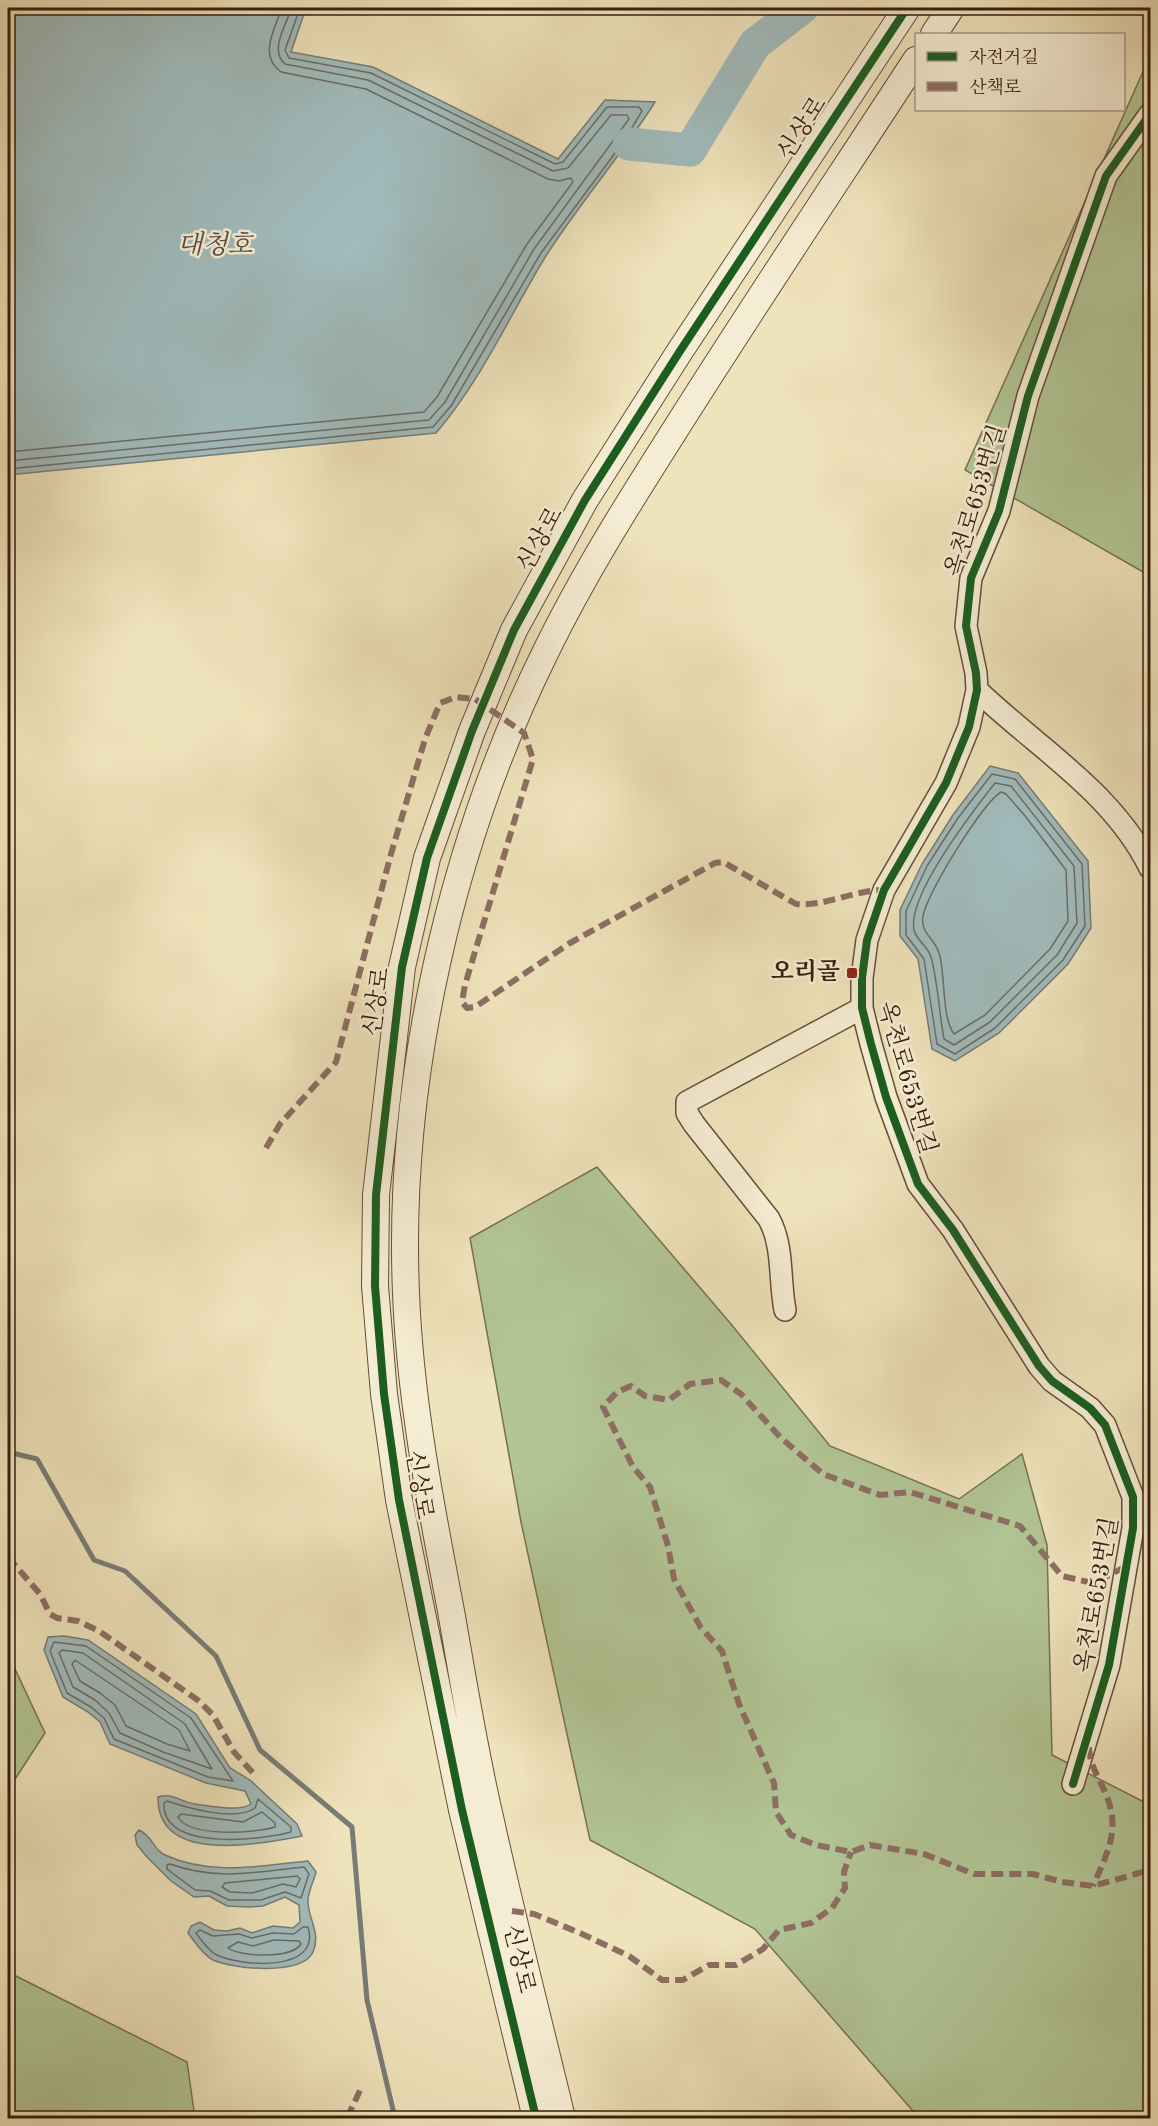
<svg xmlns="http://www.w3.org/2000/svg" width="1158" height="2126" font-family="'Old Standard TT','Noto Serif KR',serif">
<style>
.green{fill:#b2c595;stroke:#767251;stroke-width:1.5}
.water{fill:#a0bbbc;stroke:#777c76;stroke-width:1.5}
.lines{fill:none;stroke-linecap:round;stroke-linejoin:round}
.shore{stroke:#6c6c64;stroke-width:1.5}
.stream{stroke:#777c76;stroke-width:5}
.river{stroke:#a0bbbc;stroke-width:33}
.minor-casing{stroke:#664f38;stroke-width:24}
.tertiary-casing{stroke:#664f38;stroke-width:28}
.minor{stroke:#f5edd3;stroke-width:21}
.tertiary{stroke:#f5edd3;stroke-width:26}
.quiet{stroke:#8d6e63;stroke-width:6;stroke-dasharray:12 6;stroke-linecap:butt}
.cycleway-casing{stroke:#f5edd3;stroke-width:11}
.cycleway{stroke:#1b5e20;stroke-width:8}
.poi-dot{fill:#8f2418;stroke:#f5edd3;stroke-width:2}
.labels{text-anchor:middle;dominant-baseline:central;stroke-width:5;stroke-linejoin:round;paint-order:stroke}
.street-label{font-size:24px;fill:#391e0d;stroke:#f5edd3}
.poi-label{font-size:24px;font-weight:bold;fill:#391e0d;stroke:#f5edd3;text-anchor:end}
.water-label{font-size:26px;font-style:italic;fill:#584d42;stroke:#f5edd3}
</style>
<rect width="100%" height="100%" fill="#efe3bb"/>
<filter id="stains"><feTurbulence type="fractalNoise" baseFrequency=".00333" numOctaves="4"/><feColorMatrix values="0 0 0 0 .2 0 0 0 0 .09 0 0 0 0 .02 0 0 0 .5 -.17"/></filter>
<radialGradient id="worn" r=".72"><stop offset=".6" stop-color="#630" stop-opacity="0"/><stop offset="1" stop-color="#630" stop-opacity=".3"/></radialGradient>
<path class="green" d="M 1150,56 L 1150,576 L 965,470 Z
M 597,1167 L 731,1324 L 830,1446 L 959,1499 L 1022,1454 L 1047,1545 L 1052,1755 L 1150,1805 L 1150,2118 L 919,2118 L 755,1929 L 590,1840 L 521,1522 L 470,1238 Z
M 8,1654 L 45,1733 L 8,1790 Z
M 8,1972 L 187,2062 L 195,2118 L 8,2118 Z"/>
<path class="water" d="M 8,8 L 306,8 L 291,52 L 373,67 L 558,159 L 605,100 L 655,102 C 621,156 578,205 544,259 C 509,317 480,382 436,433 L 8,475 Z
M 990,766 L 1018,773 L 1088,861 L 1091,928 L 1068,964 L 999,1033 L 955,1061 L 932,1049 L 918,959 L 900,936 L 900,910 L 922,864 L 953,815 Z
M 64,1636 L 88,1640 L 196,1714 L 230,1768 L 250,1780 L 297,1824 L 302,1836 C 259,1844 157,1865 158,1797 C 171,1792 181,1802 195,1804 C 210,1806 239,1812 251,1804 L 245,1791 L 206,1783 L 110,1744 L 100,1722 L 88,1712 L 63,1697 L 44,1650 L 48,1637 Z
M 139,1830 C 153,1836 153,1850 165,1855 C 211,1876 259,1866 308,1861 L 316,1872 C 314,1881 307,1893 308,1903 C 309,1920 321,1934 313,1952 C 302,1976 233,1969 213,1960 C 203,1955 195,1942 188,1933 L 191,1926 L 200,1922 L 214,1930 L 227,1931 L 240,1928 L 252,1933 L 273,1926 L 293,1928 L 300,1922 L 299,1905 L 285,1897 L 263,1906 L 250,1907 L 227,1906 L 209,1896 L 194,1897 L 171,1881 L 147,1857 L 137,1845 L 135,1835 Z"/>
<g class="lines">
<path class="shore" d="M 8,452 L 424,412 L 437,397 L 527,244 L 573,182 L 571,178 L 559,181 L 548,179 L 366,89 L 281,72 C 258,56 275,28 282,8
M 8,461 L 429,420 L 445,402 L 534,249 L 629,119 L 627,115 L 611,115 L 568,168 L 553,171 L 368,80 L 285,64 C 269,51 286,24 292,8
M 8,469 L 433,427 L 451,406 L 541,253 L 624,141 L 642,111 L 639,107 L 607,107 L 563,162 L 555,164 L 371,73 L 289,58 L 285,50 L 300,8
M 992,774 L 1015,779 L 1082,864 L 1085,926 L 1063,960 L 995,1028 L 955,1054 L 937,1044 L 924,959 L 906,935 L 906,911 L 927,866 L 958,818 Z
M 995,783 L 1011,786 L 1074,866 L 1077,923 L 1057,955 L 990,1022 L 954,1045 L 944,1039 C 939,1012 938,983 931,957 C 928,946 916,940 914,930 C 907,895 973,811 995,783 Z
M 1001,792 L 1006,794 L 1026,817 L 1066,870 L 1068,921 L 1050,949 L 985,1015 L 954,1034 C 941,1016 946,975 939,953 C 935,939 920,933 923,916 C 927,893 982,804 1001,792 Z
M 54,1642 L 86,1646 L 191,1718 L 233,1781 L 208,1777 L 114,1739 L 104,1718 L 91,1707 L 67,1693 L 50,1651 Z
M 62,1650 L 83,1653 L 185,1724 L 212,1769 L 163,1752 L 120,1733 L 109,1713 L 95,1700 L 73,1687 L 59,1653 Z
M 75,1660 L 179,1730 L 190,1751 L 167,1744 L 126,1726 L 115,1705 L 100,1693 L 80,1681 L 72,1664 Z
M 258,1799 L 291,1827 L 291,1832 C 262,1840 162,1852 164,1803 L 167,1801 C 188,1808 236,1822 255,1808 Z
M 262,1812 L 275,1823 L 275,1827 C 255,1833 190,1838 178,1817 L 181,1814 L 243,1822 Z
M 170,1864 C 217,1881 256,1872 304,1867 L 309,1874 L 301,1898 L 285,1892 L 261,1900 L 229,1900 L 210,1891 L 195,1890 L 167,1869 L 167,1865 Z
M 297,1876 L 300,1879 L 296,1887 L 283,1884 L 252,1893 L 230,1892 L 222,1887 L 225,1883 Z
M 303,1927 L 308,1927 C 322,1973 239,1967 215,1954 C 208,1950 201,1940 196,1933 L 200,1930 L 213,1936 L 239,1934 L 252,1938 L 273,1933 L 294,1934 Z
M 274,1940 L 299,1941 L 301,1944 C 292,1959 240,1957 228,1948 L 238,1942 L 253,1946 Z"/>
<path class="stream" d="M 8,1452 L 37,1459 L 94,1560 L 125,1571 L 216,1656 L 260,1750 L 352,1827 L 367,2000 L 395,2118"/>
<path class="river" d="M 629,144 L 690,150 L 755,44 L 802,8"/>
<defs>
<path id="minor" d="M 977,690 C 1036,747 1113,792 1150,868
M 785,1310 C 779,1280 784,1247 769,1219 L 694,1124 L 687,1113 L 687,1102 L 862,1008
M 1073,1784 L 1109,1665 L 1133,1528 L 1133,1497 L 1105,1425 L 1090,1408 L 1052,1381 L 1039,1366 L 953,1230 L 918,1184 L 886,1097 L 871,1044 L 862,1008 L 862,978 L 867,940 L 884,890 L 946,783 L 969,727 L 977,690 L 976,673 L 966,626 L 971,578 L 999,511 L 1028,396 L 1106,176 L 1150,114"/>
<path id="tertiary" d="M 934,34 L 951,8
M 536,2118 L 462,1810 L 399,1500 L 384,1394 L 375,1286 L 376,1195 L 402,967 L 427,858 L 472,731 L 514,630 L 585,500 L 680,351 L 907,8
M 562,2118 C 538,2018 512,1918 490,1817 C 474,1749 463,1679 451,1611 C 431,1506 410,1400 406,1293 C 397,1078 451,843 546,651 C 585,571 633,496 680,422 C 757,300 837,181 916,60"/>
</defs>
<use href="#minor" class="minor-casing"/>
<use href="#tertiary" class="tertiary-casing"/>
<use href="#minor" class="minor"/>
<use href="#tertiary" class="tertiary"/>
<path class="quiet" d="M 266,1148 L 280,1124 L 336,1062 L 391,854 L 425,739 L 440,703 L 456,697 L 475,699 L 524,733 L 533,759 L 465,985 L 462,1002 L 467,1008 L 475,1007 L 570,943 L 715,863 L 723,862 L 796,904 C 825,907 853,890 884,890
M 8,1557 L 40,1594 L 50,1614 L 57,1618 L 78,1621 L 99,1631 L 199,1701 L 213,1715 L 234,1752 L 253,1773
M 1125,1567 L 1093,1583 L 1062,1576 L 1020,1526 L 910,1492 L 880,1495 L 823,1474 L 780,1437 L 741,1394 L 721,1380 L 690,1384 L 669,1400 L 645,1396 L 631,1386 L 617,1392 L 603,1407 L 633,1467 L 650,1487 L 668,1546 L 674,1579 L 701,1628 L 722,1651 L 739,1704 L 774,1783 L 776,1812 L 791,1835 L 816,1845 L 851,1852 L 870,1845 L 924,1854 L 974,1874 L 1033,1874 L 1062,1882 L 1093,1886 L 1150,1870
M 1089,1747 C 1089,1763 1098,1776 1104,1790 C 1122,1828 1108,1851 1093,1886
M 512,1911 L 534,1914 L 580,1933 L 629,1956 L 662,1980 L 683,1980 L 709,1965 L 736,1965 L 763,1949 L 779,1930 L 811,1923 L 832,1908 L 845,1888 L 844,1872 L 851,1852
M 350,2118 L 349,2114 L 362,2086"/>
<defs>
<path id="cycleway" d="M 1073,1784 L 1109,1665 L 1133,1528 L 1133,1497 L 1105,1425 L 1090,1408 L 1052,1381 L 1039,1366 L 953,1230 L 918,1184 L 886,1097 L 871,1044 L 862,1008 L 862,978 L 867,940 L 884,890 L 946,783 L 969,727 L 977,690 L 976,673 L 966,626 L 971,578 L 999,511 L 1028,396 L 1106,176 L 1150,114
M 536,2118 L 462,1810 L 399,1500 L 384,1394 L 375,1286 L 376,1195 L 402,967 L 427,858 L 472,731 L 514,630 L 585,500 L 680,351 L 907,8"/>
</defs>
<use href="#cycleway" class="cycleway-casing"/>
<use href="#cycleway" class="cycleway"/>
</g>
<rect class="poi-dot" x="846" y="967" width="12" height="12" rx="3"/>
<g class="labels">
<g class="street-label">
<text transform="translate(803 129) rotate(-57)">신상로</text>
<text transform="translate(977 501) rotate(-73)">옥천로653번길</text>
<text transform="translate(541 540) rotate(-61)">신상로</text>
<text transform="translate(378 1002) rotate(-82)">신상로</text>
<text transform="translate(906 1078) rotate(74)">옥천로653번길</text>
<text transform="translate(418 1485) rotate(81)">신상로</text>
<text transform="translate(1098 1595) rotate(-80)">옥천로653번길</text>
<text transform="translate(518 1959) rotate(77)">신상로</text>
</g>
<g class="poi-label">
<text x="840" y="973">오리골</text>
</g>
<g class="water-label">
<text x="215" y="246">대청호</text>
</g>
</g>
<rect width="1158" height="2126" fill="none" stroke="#efe3bb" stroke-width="30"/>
<rect x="9" y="9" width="1140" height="2108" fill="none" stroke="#391e0d" stroke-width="3"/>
<rect x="15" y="15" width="1128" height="2096" fill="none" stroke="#391e0d" stroke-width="1.5"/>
<rect x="915" y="33" width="210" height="78" fill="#f5edd3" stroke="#aa9a84" stroke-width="1.5"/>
<rect x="927" y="52" width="30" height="9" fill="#1b5e20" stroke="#aa9a84" stroke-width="1.5"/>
<text x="969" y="63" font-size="18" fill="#391e0d">자전거길</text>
<rect x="927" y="82" width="30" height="9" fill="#8d6e63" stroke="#aa9a84" stroke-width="1.5"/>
<text x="969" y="93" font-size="18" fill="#391e0d">산책로</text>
<rect width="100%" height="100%" filter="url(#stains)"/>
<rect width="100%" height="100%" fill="url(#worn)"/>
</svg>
